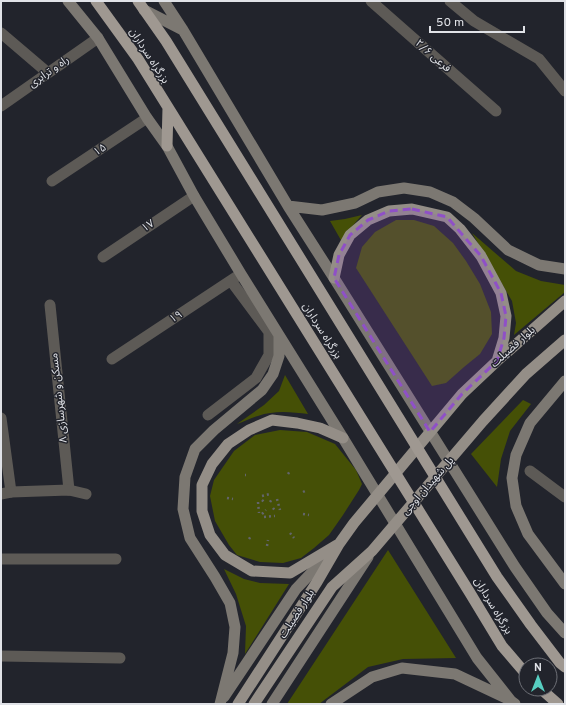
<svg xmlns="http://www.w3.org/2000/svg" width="566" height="705" font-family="Overpass,'Noto Sans Arabic',sans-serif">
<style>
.green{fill:#455006}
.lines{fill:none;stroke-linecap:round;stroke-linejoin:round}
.path{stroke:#63656c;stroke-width:2.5;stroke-dasharray:2 3;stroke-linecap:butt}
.minor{stroke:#5d5a56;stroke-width:11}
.tertiary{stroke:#5d5a56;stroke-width:11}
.secondary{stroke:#7c7872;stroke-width:11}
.primary{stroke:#948e87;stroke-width:11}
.trunk{stroke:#9f9891;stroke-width:11}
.marked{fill:#8f50c7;fill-opacity:0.2;stroke:#8f50c7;stroke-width:3;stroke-dasharray:8 5;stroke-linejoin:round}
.labels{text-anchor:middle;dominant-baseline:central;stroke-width:3;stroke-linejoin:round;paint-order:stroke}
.street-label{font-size:11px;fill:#e0e2e7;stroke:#22242c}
</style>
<rect width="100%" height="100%" fill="#22242c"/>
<path class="green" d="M 362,215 L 349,230 L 342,242 L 330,221 L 345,219 Z
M 396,220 L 414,220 L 434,226 L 453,243 L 466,261 L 480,284 L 491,312 L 492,334 L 480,354 L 464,367 L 446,383 L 432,386 L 356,268 L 362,247 L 375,232 Z
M 472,233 L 516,271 L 541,281 L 565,285 L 565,292 L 514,335 L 516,323 L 512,301 Z
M 285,375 L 308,414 C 292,412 274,410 258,416 C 251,418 244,422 237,424 L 264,405 L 279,391 Z
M 523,400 L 531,404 L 510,431 L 501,459 L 497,487 L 471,454 Z
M 280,430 L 307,432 L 335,444 L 356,470 L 362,484 L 359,490 L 343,515 L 329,535 L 314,548 L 301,558 L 283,563 L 260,562 L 237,555 L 229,545 L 215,521 L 210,496 L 214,480 L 234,451 L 255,435 Z
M 388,550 L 456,658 L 403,659 L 368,667 L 319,704 L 287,704 Z
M 224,569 L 244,579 L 260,583 L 289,584 L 245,654 L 246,626 L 236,594 Z"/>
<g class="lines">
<path class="path" d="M 288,474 L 290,471
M 245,475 L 246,475
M 303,492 L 307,490
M 262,496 L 270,494
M 227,498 L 233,499
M 277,499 L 280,510
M 262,500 L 265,503
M 258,502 L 259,513
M 270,502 L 272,499
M 273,508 L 276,512
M 262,514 L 266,510
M 303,514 L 309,515
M 264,517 L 275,516
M 290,533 L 294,538
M 249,539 L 251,536
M 267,546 L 268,540"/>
<path class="minor" d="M 371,1 L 496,111
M 1,33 L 48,73
M 1,106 L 98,38
M 52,181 L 147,118
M 103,257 L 194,196
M 50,305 L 69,490
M 112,359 L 236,277
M 208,415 L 256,378 L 269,355 L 269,332 L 231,281
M 1,418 L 11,492
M 530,471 L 565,497
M 1,559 L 116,559
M 1,656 L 120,658"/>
<path class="tertiary" d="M 450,1 L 474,21 L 539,59 L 565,91
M 1,494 L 11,492 L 69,490 L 86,494"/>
<path class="secondary" d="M 68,1 L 98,38 L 147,118 L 167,146 L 194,196 L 241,274 L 343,438 L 477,658 L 511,701 L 515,704
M 164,1 L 183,30 L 288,206 L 334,278 L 515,567 L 547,613 L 565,633
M 144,10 L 183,30
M 288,206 L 322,210 L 355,203 L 378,192 L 404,188 L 430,192 L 453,202 L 474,218 L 508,250 L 539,265 L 565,269
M 565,381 L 530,423 L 516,455 L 512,478 L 516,506 L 528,534 L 565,584
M 224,697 L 296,589 L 334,549
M 220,704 L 233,653 L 235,627 L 230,603 L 215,577 L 190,538 L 183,509 L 185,477 L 195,449 L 214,430 L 262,390 L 273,374 L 279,356 L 279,336
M 272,704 L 368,557
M 331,704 L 372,677 L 402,668 L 455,674 L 508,699"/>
<path class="primary" d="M 334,278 L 339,255 L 350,235 L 368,220 L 389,211 L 412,209 L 447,217 L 460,229 L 481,256 L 501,293 L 506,316 L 504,338 L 497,361
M 337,545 L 290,573 L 252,571 L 225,555 L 210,535 L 202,511 L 202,485 L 212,464 L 228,444 L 249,430 L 272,420 L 297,423 L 320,428 L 343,438
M 238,704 L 317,582 L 339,544 L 354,523 L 462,394 L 497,361 L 565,301
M 254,704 L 332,587 L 372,551 L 483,421 L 526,374 L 565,340"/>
<path class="trunk" d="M 96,1 L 138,59 L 470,593 L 502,646 L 526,674
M 138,1 L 166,41 L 497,577 L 531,625 L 560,663 L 565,667
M 167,146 L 168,108
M 541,689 L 558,704"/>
</g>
<path class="marked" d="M 412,209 L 447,217 L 481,256 L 501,293 L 506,316 L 504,338 L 497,361 L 462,394 L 430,432 L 334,278 L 339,255 L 350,235 L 368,220 L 389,211 Z"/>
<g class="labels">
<g class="street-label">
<text transform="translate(149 56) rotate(57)">بزرگراه سرداران</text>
<text transform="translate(433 56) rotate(41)">فرعی ۲/۶</text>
<text transform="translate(49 72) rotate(-35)">راه و ترابری</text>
<text transform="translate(100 150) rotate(-33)">۱۵</text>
<text transform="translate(148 226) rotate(-34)">۱۷</text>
<text transform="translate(176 317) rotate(-33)">۱۹</text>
<text transform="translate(322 331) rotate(58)">بزرگراه سرداران</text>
<text transform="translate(513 347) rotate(-42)">بلوار فضیلت</text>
<text transform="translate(59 398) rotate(-96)">مسکن و شهرسازی ۸</text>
<text transform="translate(428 486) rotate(-49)">پل شهیدان اوجی</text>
<text transform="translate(493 606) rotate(59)">بزرگراه سرداران</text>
<text transform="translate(297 614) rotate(-57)">بلوار فضیلت</text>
</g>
</g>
<rect width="566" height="705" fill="none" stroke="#e0e2e7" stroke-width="4"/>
<g transform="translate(538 677)"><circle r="19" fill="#22242c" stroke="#6e7077"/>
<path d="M0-3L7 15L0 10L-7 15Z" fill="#57cec1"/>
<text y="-6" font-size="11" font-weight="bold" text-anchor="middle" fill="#e0e2e7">N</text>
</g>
<path d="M430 26v6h94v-6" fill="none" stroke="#e0e2e7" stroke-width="2"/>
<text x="436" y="26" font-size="12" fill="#e0e2e7" stroke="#22242c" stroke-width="3" paint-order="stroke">50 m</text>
</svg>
